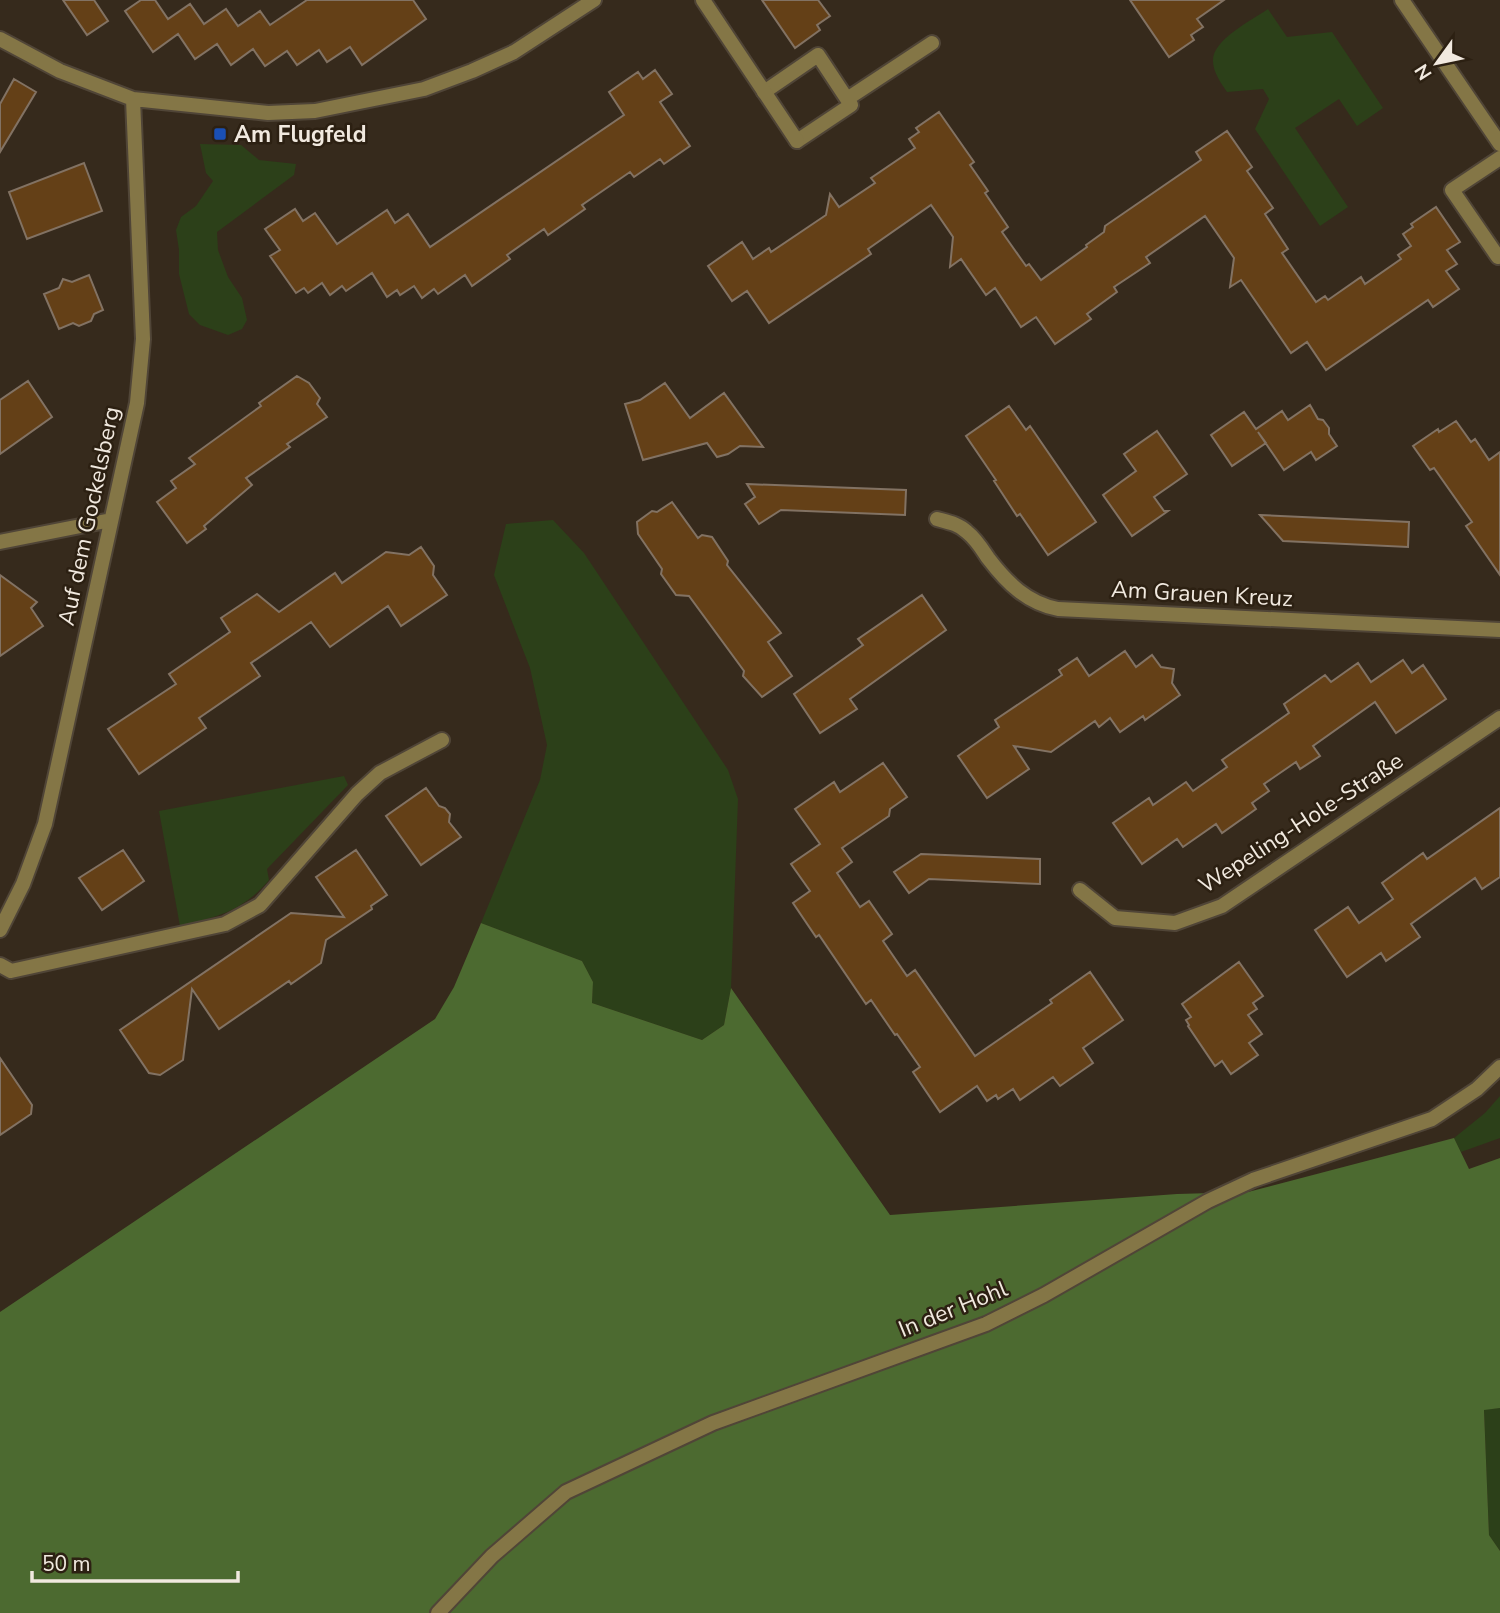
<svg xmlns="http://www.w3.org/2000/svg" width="1500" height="1613" font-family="'Nunito Sans',sans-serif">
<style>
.green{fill:#2c4019}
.forest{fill:#4c6a30}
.building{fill:#644017;stroke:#827263;stroke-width:2}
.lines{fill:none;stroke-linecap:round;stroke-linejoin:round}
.service-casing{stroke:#504537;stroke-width:18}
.minor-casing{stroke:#504537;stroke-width:18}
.tertiary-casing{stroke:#504537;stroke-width:18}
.service{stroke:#847646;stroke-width:14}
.minor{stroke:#847646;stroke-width:14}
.tertiary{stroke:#847646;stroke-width:14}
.transit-dot{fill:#1a4fb4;stroke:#2c2012;stroke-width:2.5}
.labels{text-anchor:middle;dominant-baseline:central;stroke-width:5;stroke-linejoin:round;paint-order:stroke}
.poi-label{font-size:23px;font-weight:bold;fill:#f1e9df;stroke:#2c2012;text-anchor:start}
.street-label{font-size:23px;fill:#f1e9df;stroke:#2c2012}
</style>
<rect width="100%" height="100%" fill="#362a1c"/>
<path class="green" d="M 1268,9 L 1287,37 L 1332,32 L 1383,108 L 1357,126 L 1339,99 L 1295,128 L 1348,207 L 1320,226 L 1255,129 L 1269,99 L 1263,89 L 1227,92 C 1221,83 1213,72 1213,61 C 1212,40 1252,20 1268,9 Z
M 200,144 L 241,145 L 259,160 L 296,164 L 294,175 L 217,232 L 218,250 L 228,277 L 242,298 L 247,320 L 242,329 L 228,335 L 200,325 L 189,314 L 179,274 L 179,250 L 176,230 L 181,217 L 196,206 L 213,181 L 206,173 Z
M 553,520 L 584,553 L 728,770 L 738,799 L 731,988 L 724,1025 L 702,1040 L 592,1003 L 593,982 L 582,961 L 481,923 L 540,780 L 547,745 L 530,668 L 494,575 L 506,524 Z
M 344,776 L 348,785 L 267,869 L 269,880 C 243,911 217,917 180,926 L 159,811 Z
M 1500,1096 L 1500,1138 L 1461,1152 L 1454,1138 L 1485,1113 Z
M 1500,1408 L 1500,1551 L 1489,1535 L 1484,1409 Z"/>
<path class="forest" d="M 481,923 L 582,961 L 593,982 L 592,1003 L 702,1040 L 724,1025 L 731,988 L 890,1215 L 1177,1194 L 1248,1192 L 1454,1138 L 1469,1169 L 1500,1158 L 1500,1408 L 1484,1410 L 1489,1535 L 1500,1551 L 1500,1613 L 0,1613 L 0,1312 L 435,1019 L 454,987 Z"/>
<path class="building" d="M 63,0 L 94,0 L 108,21 L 87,35 Z
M 141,0 L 155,0 L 168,19 L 190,4 L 204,24 L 226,9 L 238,26 L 260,11 L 270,25 L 307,0 L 413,0 L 426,19 L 362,65 L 350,47 L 327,62 L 319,50 L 297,65 L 287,51 L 265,66 L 253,49 L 231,65 L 217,44 L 195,59 L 178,34 L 153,52 L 125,11 Z
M 762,0 L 818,0 L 830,16 L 817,25 L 820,30 L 795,48 Z
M 1130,0 L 1224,0 L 1197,19 L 1203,27 L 1191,35 L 1194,40 L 1169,57 Z
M 655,70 L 672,94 L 660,102 L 690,146 L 664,164 L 660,159 L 634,177 L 630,172 L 582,205 L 585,209 L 548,235 L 544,229 L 507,255 L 510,259 L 472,286 L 465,275 L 438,294 L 434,289 L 422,298 L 414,286 L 400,295 L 397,290 L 387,297 L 372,273 L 346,291 L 342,286 L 330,295 L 322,283 L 308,293 L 304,288 L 296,293 L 270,256 L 280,250 L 265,229 L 295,209 L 303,221 L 315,213 L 337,244 L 387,210 L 395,223 L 408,214 L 430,247 L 624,115 L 609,92 L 638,72 L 643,79 Z
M 14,79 L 36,92 L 0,152 L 0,104 Z
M 939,112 L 974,162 L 970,165 L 988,191 L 985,193 L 1008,227 L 1002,232 L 1026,266 L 1029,264 L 1041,280 L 1087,247 L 1086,245 L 1104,232 L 1105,226 L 1201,160 L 1196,152 L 1227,131 L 1252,167 L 1247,171 L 1273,208 L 1265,214 L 1288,249 L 1282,253 L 1316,302 L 1325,296 L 1328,300 L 1361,277 L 1365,284 L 1401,259 L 1398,255 L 1411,246 L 1403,234 L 1413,227 L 1411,224 L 1436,207 L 1460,242 L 1447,250 L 1457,264 L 1446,271 L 1459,289 L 1433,307 L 1428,300 L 1326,370 L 1307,342 L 1291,353 L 1241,280 L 1230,287 L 1234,258 L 1205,216 L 1146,257 L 1150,263 L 1114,287 L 1117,292 L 1087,314 L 1091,319 L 1055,344 L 1036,317 L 1021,327 L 995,288 L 986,295 L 961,259 L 950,267 L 953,237 L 931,205 L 868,249 L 871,254 L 769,323 L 747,291 L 732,301 L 708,266 L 742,242 L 753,259 L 769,248 L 771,252 L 826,215 L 830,194 L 839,207 L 875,183 L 871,178 L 915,148 L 909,139 L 919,132 L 916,128 Z
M 84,163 L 102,211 L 27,239 L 9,192 Z
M 89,275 L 103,310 L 94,314 L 91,321 L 79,326 L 73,323 L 59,329 L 44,294 L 59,288 L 63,279 L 72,282 Z
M 297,376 L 309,383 L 320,398 L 317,404 L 327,417 L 287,444 L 290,447 L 246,478 L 252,485 L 204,526 L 206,529 L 187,543 L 157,502 L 176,488 L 171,481 L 195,464 L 189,458 L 261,406 L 259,403 Z
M 28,381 L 52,417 L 0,454 L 0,400 Z
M 665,383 L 690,418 L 724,393 L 763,447 L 740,446 L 728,454 L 717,457 L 707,443 L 643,460 L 625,404 L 640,400 Z
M 1310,405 L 1318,419 L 1323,420 L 1329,428 L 1329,434 L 1337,446 L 1316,460 L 1311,452 L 1284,470 L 1258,432 L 1266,443 L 1232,466 L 1211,435 L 1244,412 L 1256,429 L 1282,411 L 1288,420 Z
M 1009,406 L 1026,430 L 1030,426 L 1096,522 L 1048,555 L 1020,514 L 1017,516 L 994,481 L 996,480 L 966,436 Z
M 1456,421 L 1471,442 L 1475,439 L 1489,460 L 1500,452 L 1500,575 L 1466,526 L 1472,522 L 1434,468 L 1430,470 L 1413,446 L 1438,429 L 1439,432 Z
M 1157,431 L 1187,474 L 1154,497 L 1164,511 L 1168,511 L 1132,536 L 1103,495 L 1136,471 L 1124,454 Z
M 747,484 L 906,490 L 905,515 L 781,510 L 759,524 L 745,504 L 755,497 Z
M 672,502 L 698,538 L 702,535 L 712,537 L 728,561 L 727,565 L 781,633 L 768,642 L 792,676 L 762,697 L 743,676 L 744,671 L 689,596 L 676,595 L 661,574 L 662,569 L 638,534 L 637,522 L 652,511 L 657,512 Z
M 1260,515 L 1409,522 L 1408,547 L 1283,541 Z
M 421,547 L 434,566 L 433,575 L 447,595 L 401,626 L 388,606 L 330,647 L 311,622 L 251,663 L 260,676 L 199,718 L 206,728 L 139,774 L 108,729 L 176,684 L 169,674 L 230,632 L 221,618 L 257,594 L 279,612 L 335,573 L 342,583 L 386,552 L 409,555 Z
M 0,575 L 37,602 L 31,608 L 43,626 L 0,656 Z
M 922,595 L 946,630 L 850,699 L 857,709 L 820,733 L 794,694 L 863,645 L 858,639 Z
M 1125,651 L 1136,667 L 1152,655 L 1161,667 L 1174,669 L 1172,683 L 1180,695 L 1145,720 L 1143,716 L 1120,732 L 1110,718 L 1099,727 L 1095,721 L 1051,752 L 1014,746 L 1029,769 L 987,798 L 958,756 L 999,727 L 995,720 L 1062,675 L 1059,670 L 1077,658 L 1089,676 Z
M 1403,660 L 1412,673 L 1423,665 L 1446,699 L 1396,733 L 1375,702 L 1313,746 L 1320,756 L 1300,769 L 1296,762 L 1264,784 L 1269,791 L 1252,803 L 1256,809 L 1222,833 L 1216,824 L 1183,847 L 1177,839 L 1142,864 L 1113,823 L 1149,798 L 1153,805 L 1186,782 L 1193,791 L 1227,767 L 1222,760 L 1289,713 L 1284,704 L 1325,675 L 1331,682 L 1358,663 L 1371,682 Z
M 883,763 L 907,797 L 890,809 L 889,816 L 842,848 L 852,862 L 837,873 L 860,907 L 869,901 L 892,934 L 883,941 L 907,976 L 915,970 L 975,1056 L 1052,1003 L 1050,1000 L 1090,972 L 1123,1020 L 1083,1048 L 1093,1063 L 1060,1086 L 1053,1077 L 1020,1100 L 1013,1089 L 998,1099 L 996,1095 L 987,1101 L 977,1086 L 940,1112 L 913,1072 L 920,1067 L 897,1034 L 895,1035 L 871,1000 L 866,1004 L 819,935 L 816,937 L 793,903 L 810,891 L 791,864 L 820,844 L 795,809 L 834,782 L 840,792 Z
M 426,788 L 439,806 L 445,808 L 450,814 L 449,822 L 461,837 L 421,865 L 386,816 Z
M 1500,808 L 1500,877 L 1482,889 L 1475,878 L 1411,924 L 1420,937 L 1386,961 L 1381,953 L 1347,977 L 1315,930 L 1348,907 L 1359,923 L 1393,899 L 1382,883 L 1423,853 L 1427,859 Z
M 123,850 L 144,881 L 102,910 L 79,878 Z
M 356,850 L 387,895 L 371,906 L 372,909 L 326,940 L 321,963 L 291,984 L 289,981 L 219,1029 L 192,989 L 183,1060 L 160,1075 L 149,1073 L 120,1030 L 291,913 L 344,917 L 316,877 Z
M 921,854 L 1040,859 L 1040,884 L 929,879 L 909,893 L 894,872 Z
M 1239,962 L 1263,996 L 1253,1003 L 1257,1009 L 1248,1015 L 1262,1034 L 1249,1043 L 1258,1055 L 1231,1074 L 1222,1061 L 1215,1066 L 1188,1026 L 1189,1025 L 1186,1020 L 1191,1017 L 1182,1004 Z
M 0,1058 L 32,1105 L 31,1114 L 0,1135 Z"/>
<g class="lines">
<defs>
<path id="service" d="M 764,92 L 818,55 L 847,99 L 851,105 L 797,141
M 847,99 L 932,43
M 1500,158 L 1452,190 L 1498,257 L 1500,256"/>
<path id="minor" d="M 703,0 L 797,141
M 1402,0 L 1500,144
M 0,39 L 60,71 L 133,99 L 268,113 L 315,111 L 424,89 L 472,71 L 514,52 L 594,0
M 937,519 C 948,522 959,524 967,532 C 976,539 982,549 988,558 C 1007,583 1027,603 1058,609 L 1500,630
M 0,542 L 111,520
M 1080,890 L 1115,918 L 1175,923 L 1222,906 L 1500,718
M 0,930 L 23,884 L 45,824 L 137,403 L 143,339 L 133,99
M 0,965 L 11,971 L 225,924 L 260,905 L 357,794 L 380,773 L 442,740"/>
<path id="tertiary" d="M 438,1613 L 492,1556 L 566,1492 L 713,1423 L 986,1324 L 1044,1295 L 1208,1201 L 1253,1180 L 1432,1119 L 1477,1089 L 1500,1067"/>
</defs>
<use href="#service" class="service-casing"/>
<use href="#minor" class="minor-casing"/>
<use href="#tertiary" class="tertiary-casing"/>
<use href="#service" class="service"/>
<use href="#minor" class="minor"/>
<use href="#tertiary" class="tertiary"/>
</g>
<rect class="transit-dot" x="213" y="127" width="14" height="14" rx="3.5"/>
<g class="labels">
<g class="poi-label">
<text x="234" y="134">Am Flugfeld</text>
</g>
<g class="street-label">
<text transform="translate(89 516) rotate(-78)">Auf dem Gockelsberg</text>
<text transform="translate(1202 594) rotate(3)">Am Grauen Kreuz</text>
<text transform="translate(1301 823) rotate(-33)">Wepeling-Hole-Straße</text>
<text transform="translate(953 1309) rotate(-22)">In der Hohl</text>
</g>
</g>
<g transform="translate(1437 63) rotate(237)" stroke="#2c2012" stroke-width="5" paint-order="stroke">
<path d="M0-5L12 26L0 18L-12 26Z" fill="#f1e9df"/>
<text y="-10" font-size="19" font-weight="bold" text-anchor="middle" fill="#f1e9df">N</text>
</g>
<path d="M32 1571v10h206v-10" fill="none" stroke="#f1e9df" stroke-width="3.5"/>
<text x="42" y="1571" font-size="21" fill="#f1e9df" stroke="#2c2012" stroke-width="5" paint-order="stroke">50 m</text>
</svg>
